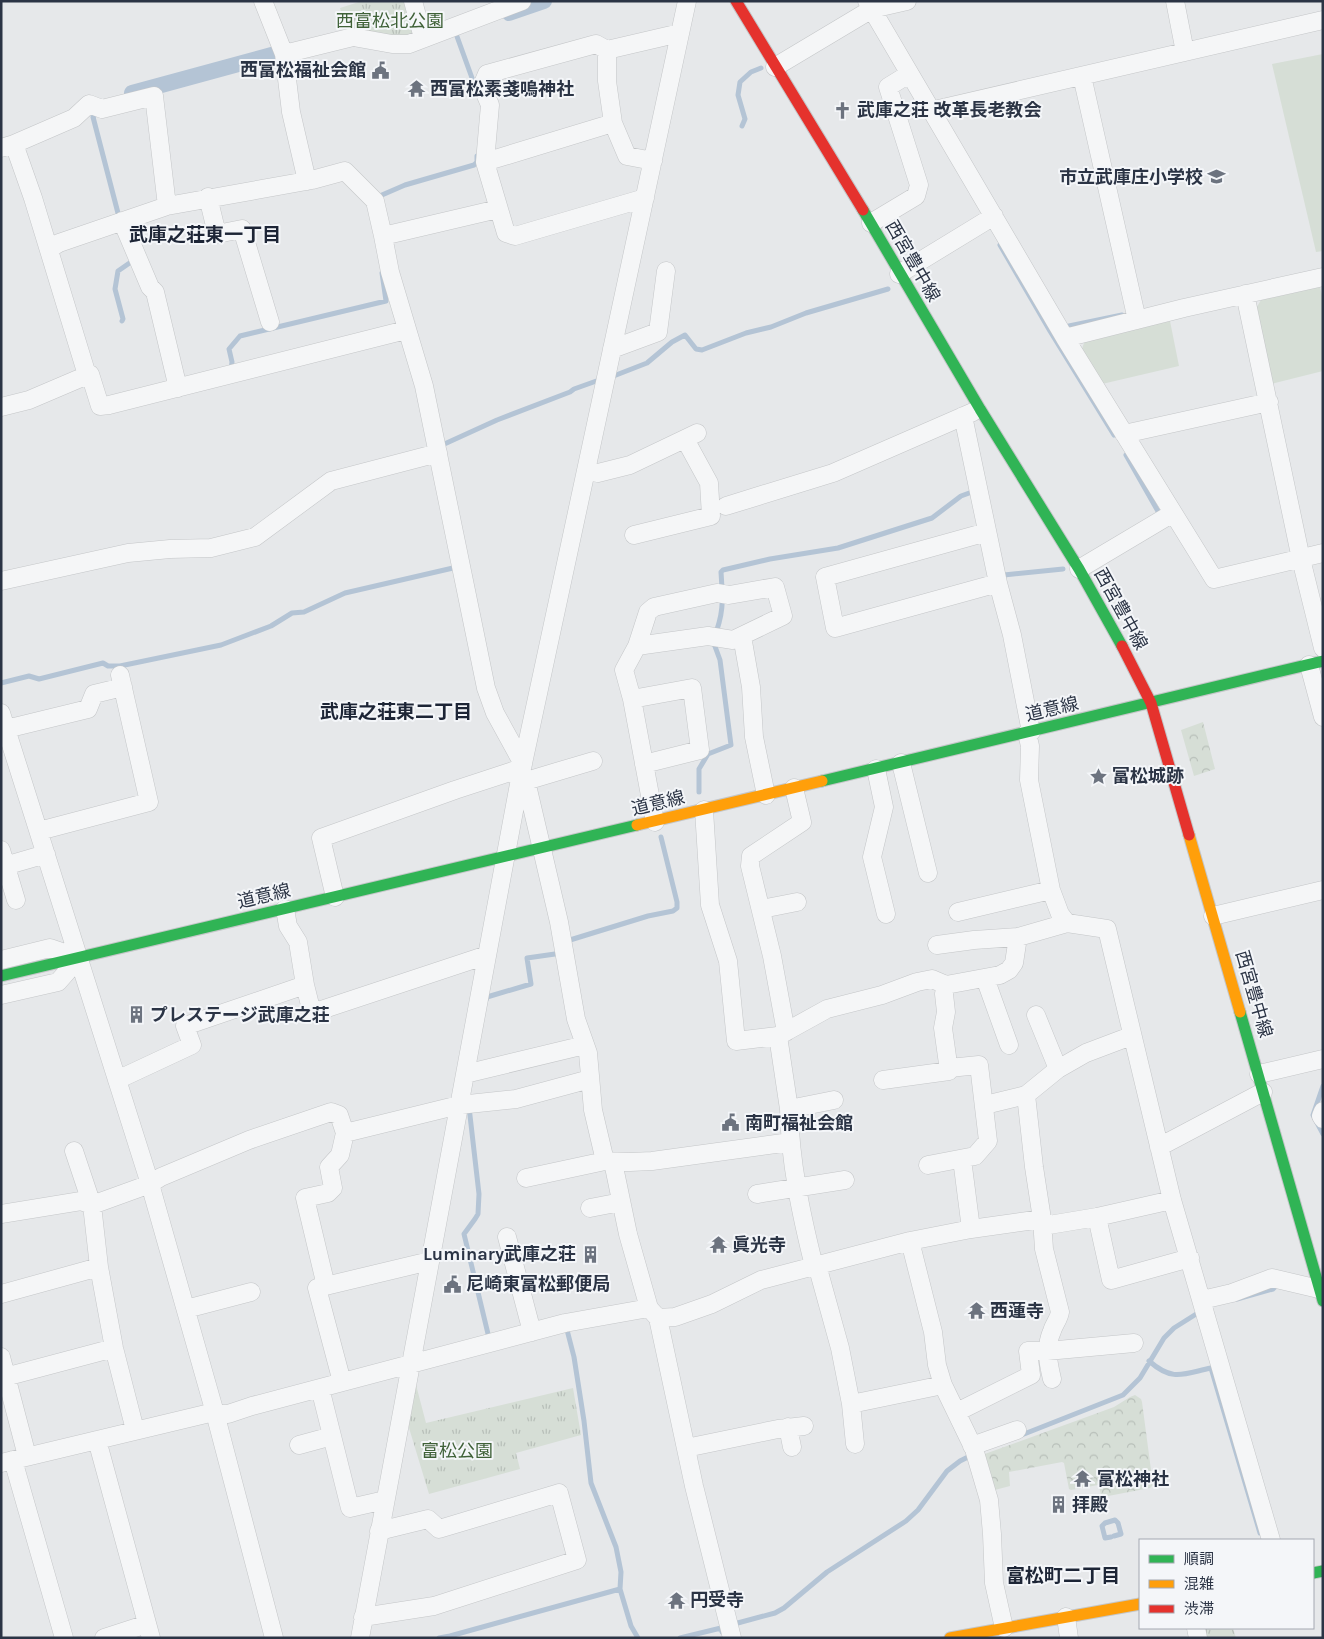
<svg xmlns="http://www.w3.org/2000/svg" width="1324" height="1639" font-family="Karla,'Noto Sans JP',sans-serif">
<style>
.forest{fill:url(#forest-crowns)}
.park{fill:url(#park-tufts)}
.garden{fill:#d6ded6}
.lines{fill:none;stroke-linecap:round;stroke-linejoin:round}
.stream{stroke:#b4c4d5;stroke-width:5}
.canal{stroke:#b4c4d5;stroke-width:16}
.street-casing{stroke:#c4c6c8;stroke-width:19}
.fast-casing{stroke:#c4c6c8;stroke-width:13}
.slow-casing{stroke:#c4c6c8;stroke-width:13}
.jam-casing{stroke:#c4c6c8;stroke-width:13}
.street{stroke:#f5f6f7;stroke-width:18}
.fast{stroke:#30b455;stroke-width:11}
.slow{stroke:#ff9f0a;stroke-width:11}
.jam{stroke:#e5322d;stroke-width:11}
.labels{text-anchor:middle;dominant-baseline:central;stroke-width:4;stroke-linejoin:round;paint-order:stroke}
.park-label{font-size:18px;fill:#3f6138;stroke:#f4f6f9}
.poi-label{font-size:18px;font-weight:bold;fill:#2b3445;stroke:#f4f6f9;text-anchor:start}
.street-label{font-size:18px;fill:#2b3445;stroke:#f4f6f9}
.neighbourhood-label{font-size:19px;font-weight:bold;fill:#1d2536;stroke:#f4f6f9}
</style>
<defs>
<pattern id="forest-crowns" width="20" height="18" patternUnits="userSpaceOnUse" patternTransform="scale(1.25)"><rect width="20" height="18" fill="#d6ded6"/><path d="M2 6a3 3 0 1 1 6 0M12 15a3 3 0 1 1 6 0" fill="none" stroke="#b8bfb9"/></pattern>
<pattern id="park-tufts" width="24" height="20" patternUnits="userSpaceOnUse" patternTransform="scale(1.25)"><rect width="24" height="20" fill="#d6ded6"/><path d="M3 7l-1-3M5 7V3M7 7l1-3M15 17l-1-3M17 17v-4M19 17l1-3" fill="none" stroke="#b8bfb9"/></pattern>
</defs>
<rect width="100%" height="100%" fill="#e6e8ea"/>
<path class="forest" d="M 1203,722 L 1215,769 L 1194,776 L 1181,730 Z
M 1135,1395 L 1141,1399 L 1142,1402 L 1153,1485 L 1150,1488 L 1103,1497 L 1101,1495 L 1099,1486 L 1098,1485 L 1071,1490 L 1069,1489 L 1064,1463 L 1062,1462 L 1009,1472 L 1010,1486 L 991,1491 L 982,1455 L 1114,1407 L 1130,1397 Z"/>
<path class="park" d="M 362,1 L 407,1 L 416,35 L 407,41 L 348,35 L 340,8 Z
M 415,1381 L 426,1423 L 573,1388 L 581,1435 L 516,1453 L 520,1469 L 429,1494 L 406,1418 Z
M 1202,1628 L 1233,1628 L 1236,1638 L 1204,1638 Z"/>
<path class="garden" d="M 1323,54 L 1323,251 L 1316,252 L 1272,64 Z
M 1320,287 L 1323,300 L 1323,371 L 1271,384 L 1255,310 L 1261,300 Z
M 1170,321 L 1179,366 L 1102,384 L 1082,349 L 1085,340 Z"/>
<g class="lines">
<path class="stream" d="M 455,31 L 476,89
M 97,113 L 93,117 L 119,217
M 742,126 L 745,119 L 738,95 L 740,82 L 751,72 L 761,68
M 375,198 L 405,185 L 474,165 L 477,162 L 477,156
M 1000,245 L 1050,331 L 1114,435
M 122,321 L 123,319 L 115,289 L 118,271 L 131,262 L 132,258
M 1069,326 L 1122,315
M 231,370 L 232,362 L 229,349 L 240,336 L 386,301 L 382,273
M 611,377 L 647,363 L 672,342 L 685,335 L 696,349 L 702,350 L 746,333 L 771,327 L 806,313 L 888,289
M 440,446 L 497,420 L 570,392 L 574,389 L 602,379
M 1126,455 L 1159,513
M 1004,575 L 1063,569
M 1,683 L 29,676 L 39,679 L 103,663 L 108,666 L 120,666 L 221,645 L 271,626 L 292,613 L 304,612 L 345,593 L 453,568
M 699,792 L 699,769 L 708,754 L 731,745 L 720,660 L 713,641 C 724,613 723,602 721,572 L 723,570 L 770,559 L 838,548 L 932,518 L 961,496 L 972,492
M 570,940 L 648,916 L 673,911 L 677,908 L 677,902 L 661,837
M 486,1000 L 487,997 L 531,984 L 527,958 L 555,954
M 1323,1086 L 1313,1115 L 1323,1134
M 469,1107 L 479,1194 L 478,1214 L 475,1219 L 464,1234 L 489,1338
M 1237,1299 L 1273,1289 L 1278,1284
M 566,1326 L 574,1357 L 584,1421 L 591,1483 L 616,1547 L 621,1572 L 620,1589 L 631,1626 L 638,1638
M 1149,1361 C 1173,1382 1183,1374 1211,1368 L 1260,1533
M 1019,1436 L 1123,1395 L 1140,1378 L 1164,1338 L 1174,1328 L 1201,1311
M 1111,1537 L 1105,1538 L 1102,1526 L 1105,1523 L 1115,1520 L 1118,1523 L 1121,1534 L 1114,1536
M 734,1624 L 775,1613 L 784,1608 L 827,1572 L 906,1521 L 918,1510 L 947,1471 L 960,1461 L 972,1455
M 439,1638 L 450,1636 L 620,1589
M 680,1638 L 721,1628 L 722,1632"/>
<path class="canal" d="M 509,13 L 544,1
M 132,93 L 279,53"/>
<defs>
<path id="street" d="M 263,1 L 284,54 L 291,112 L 307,181
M 413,1 L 423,38
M 867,1 L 1065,338 L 1214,579 L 1323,553
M 1175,1 L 1185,52
M 607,50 L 680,33
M 284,54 L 353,37 L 392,44 L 409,44 L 522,1
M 775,67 L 872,9 L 907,1
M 1082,76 L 1137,320
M 930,111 L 1323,20
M 14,144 L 74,118 L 89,104 L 102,109 L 154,96 L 167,206
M 1,148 L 14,144 L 33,198 L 87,375
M 485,162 L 613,123
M 208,197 L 217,234 L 242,229 L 270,322
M 645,198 L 515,236 L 506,233 L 485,162 L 490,105 L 482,86 L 487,74 L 596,44 L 607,50 L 607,81 L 613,123 L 627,156 L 653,161
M 498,209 L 383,236 L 390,272 L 424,386 L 486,688 L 495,713 L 523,764
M 122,221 L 150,287 L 155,292 L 178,388
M 871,223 L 916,196 L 919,185 L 888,87 L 909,74
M 49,249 L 59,243 L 167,206 L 312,180 L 345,171 L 375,201 L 383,236
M 899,274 L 994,216
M 1245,294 L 1301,559 L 1323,648
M 1065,338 L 1184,308 L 1323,277
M 612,349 L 658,332 L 666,271
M 1,407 L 29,400 L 90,374 L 100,406 L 109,405 L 406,330
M 963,416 L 998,583 L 1012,635 L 1031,732
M 1124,434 L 1269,402
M 586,471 L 598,473 L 630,465 L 697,433
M 726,506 L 833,473 L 973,412
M 987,532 L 825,577 L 835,628 L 998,583
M 634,535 L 711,516 L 709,483 L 685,439
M 1079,569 L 1173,513
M 1,581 L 128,553 L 170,549 L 211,548 L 255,537 L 331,481 L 438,453
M 742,636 L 751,687 L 754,737 L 766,795
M 637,646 L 708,636 L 733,640 L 783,616 L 775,587 L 729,595 L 717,593 L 654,607 L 648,612 L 637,646 L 624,670 L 632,699 L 655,822
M 1309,665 L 1323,717
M 632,699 L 692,688 L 700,750 L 644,764
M 1,713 L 150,1184 L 215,1413 L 274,1638
M 6,729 L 88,709 L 94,694 L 123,687
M 1027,733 L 1030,746 L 1029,780 L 1051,890 L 1060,914 L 1067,923 L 1107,929 L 1172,1200 L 1271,1540
M 901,763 L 928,873
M 876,769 L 884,807 L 872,857 L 886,914
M 521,774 L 526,781 L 559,922 L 576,1019 L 588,1053 L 593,1110 L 605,1161
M 526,781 L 593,761
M 704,810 L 710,905 L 728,961 L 736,1041 L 778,1036 L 789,1109 L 834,1100
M 39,831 L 149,802 L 120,675
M 1,850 L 16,900
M 1,867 L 46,854
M 335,897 L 321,838 L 455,790 L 522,768
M 285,909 L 288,926 L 298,942 L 305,985 L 312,1013 L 487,955
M 762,909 L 797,902
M 958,912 L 1051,890
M 1213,916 L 1323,890
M 937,945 L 974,940 L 1018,937 L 1067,923
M 1,960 L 50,948 L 79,958 L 58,982 L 1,995
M 985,978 L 1009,1045
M 1036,1015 L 1058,1069
M 786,1032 L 772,956 L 750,866 L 751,856 L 802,822 L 794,788
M 778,1036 L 827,1009 L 882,995 L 917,982 L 932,979 L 946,985 L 1000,975 L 1009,970 L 1014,963 L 1018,937
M 465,1074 L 585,1045
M 1259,1074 L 1323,1059
M 117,1080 L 192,1045 L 185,1026 L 305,985
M 883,1080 L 949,1071 L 943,1028 L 946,1012 L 944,994 L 946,985
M 1026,1095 L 1034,1167 L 1042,1219 L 1044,1249 L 1060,1312 C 1059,1319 1054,1324 1052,1331 C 1045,1347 1048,1362 1052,1379
M 985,1105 L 1026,1095 L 1058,1069 L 1086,1053 L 1131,1036
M 789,1109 C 790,1162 801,1214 814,1266
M 1323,1111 L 1321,1116 L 1323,1119
M 1159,1147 L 1263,1092
M 74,1151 L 92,1205 L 99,1267 L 114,1348 L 135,1430
M 962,1159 L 971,1229
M 613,1162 L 628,1234 L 649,1308 L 658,1318 L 694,1486 L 732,1638
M 928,1165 L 975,1156 L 988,1141 L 979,1065 L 949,1068
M 526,1178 L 605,1161 L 630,1162 L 652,1161 L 790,1142
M 757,1194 L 845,1180
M 590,1208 L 621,1202
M 1,1214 L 81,1201 L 92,1205 L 150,1184 L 161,1177 L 249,1140 L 331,1112 L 339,1115 L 345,1133 L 459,1105 L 516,1099 L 590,1079
M 1097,1217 L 1111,1280 L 1190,1258
M 507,1237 L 532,1332
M 910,1241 L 933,1332 L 937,1365 L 943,1385 L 974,1449 L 989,1500 L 992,1534 L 994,1583 L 1004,1628
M 817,1265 L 840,1348 L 851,1404 L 855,1444
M 326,1286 L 305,1198 L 328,1193 L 333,1188 L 329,1167 L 340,1155 L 345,1133
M 1,1294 L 99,1267
M 1202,1300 L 1232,1293 L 1272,1278 L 1323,1290
M 186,1309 L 251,1292
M 658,1318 L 675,1317 L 712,1304 L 761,1280 L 910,1241 L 971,1229 L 1042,1219 L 1049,1225 L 1097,1217 L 1172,1200
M 1,1357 L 27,1456
M 1,1378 L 114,1348
M 342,1382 L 317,1288 L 430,1261
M 320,1388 L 350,1508 L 385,1500
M 851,1404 L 943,1385
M 957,1412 L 1031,1375 L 1028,1351 L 1047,1351 L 1134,1343
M 788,1427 L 792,1447
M 97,1440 L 151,1638
M 299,1445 L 332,1436
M 972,1446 L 1017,1430
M 686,1448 L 778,1429 L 804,1426
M 13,1460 L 64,1638
M 1,1463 L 210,1413 L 228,1414 L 252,1406 L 565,1323 L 649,1308
M 363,1617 L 434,1606 L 577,1560 L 559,1493 L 439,1529 L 428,1519 L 379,1531
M 1066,1617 L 1069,1638
M 1196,1628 L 1198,1638
M 104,1638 L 147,1624
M 360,1638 L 522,768 L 687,1"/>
<path id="fast" d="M 863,210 L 980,409 L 1079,569 L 1122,646
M 822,781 L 1323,661
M 1,976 L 637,825
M 1240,1012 L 1323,1301
M 1313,1573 L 1323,1571"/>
<path id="slow" d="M 637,825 L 822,781
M 1189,835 L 1240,1012
M 950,1638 L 1140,1604"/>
<path id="jam" d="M 736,1 L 863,210
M 1122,646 L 1151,703 L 1189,835"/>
</defs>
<use href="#street" class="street-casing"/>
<use href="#fast" class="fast-casing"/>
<use href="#slow" class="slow-casing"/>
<use href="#jam" class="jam-casing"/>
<use href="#street" class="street"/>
<use href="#fast" class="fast"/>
<use href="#slow" class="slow"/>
<use href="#jam" class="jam"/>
</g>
<defs>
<symbol id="civic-bare" viewBox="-9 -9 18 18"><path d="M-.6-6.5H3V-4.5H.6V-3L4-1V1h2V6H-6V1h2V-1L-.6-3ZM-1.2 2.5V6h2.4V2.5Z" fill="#6c737f" stroke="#f4f6f9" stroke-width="2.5" paint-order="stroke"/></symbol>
<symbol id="temple-bare" viewBox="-9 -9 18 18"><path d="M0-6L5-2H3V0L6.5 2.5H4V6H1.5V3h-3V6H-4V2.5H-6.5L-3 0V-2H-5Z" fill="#6c737f" stroke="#f4f6f9" stroke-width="2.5" paint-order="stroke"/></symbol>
<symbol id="church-bare" viewBox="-9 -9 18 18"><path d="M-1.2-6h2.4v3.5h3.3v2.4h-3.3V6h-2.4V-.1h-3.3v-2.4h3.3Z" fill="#6c737f" stroke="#f4f6f9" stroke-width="2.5" paint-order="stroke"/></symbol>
<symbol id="school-bare" viewBox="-9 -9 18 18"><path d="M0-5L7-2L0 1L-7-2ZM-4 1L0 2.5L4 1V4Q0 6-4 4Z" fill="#6c737f" stroke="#f4f6f9" stroke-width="2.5" paint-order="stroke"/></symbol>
<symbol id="sight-bare" viewBox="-9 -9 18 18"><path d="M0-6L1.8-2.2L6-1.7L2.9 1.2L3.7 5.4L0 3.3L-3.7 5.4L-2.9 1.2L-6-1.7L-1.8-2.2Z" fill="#6c737f" stroke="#f4f6f9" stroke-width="2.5" paint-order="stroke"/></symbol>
<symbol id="building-bare" viewBox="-9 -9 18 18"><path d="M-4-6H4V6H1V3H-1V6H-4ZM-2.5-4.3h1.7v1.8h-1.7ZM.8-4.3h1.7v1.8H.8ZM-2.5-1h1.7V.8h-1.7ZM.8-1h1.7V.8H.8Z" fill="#6c737f" stroke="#f4f6f9" stroke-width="2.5" paint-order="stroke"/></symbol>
</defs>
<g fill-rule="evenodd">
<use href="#civic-bare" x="368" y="58" width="25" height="25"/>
<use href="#temple-bare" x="404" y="76" width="25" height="25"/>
<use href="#church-bare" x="830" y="98" width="25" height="25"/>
<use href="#school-bare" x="1204" y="164" width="25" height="25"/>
<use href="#sight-bare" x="1086" y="764" width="25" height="25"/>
<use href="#building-bare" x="124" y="1002" width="25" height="25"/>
<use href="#civic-bare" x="718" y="1110" width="25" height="25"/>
<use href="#temple-bare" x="706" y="1232" width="25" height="25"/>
<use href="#building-bare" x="578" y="1242" width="25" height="25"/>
<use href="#civic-bare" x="440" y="1272" width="25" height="25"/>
<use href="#temple-bare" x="964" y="1298" width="25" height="25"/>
<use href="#temple-bare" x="1070" y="1466" width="25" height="25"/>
<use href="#building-bare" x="1046" y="1492" width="25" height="25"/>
<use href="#temple-bare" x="664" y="1588" width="25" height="25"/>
</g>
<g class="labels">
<g class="park-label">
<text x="390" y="21">西富松北公園</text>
<text x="457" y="1451">富松公園</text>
</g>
<g class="poi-label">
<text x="366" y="70" text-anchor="end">西富松福祉会館</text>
<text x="430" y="89">西富松素戔嗚神社</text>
<text x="857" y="110">武庫之荘 改革長老教会</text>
<text x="1203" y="177" text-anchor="end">市立武庫庄小学校</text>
<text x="1112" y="776">富松城跡</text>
<text x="150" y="1015">プレステージ武庫之荘</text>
<text x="745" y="1123">南町福祉会館</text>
<text x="732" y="1245">眞光寺</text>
<text x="576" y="1254" text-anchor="end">Luminary武庫之荘</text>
<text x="466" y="1284">尼崎東富松郵便局</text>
<text x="990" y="1311">西蓮寺</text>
<text x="1097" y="1479">富松神社</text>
<text x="1072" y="1505">拝殿</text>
<text x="690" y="1600">円受寺</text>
</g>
<g class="street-label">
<text transform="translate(913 261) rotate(60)">西宮豊中線</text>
<text transform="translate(1121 609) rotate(61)">西宮豊中線</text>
<text transform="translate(1052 709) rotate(-13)">道意線</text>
<text transform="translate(658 803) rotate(-14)">道意線</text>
<text transform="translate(264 896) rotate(-13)">道意線</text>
<text transform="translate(1254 994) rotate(74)">西宮豊中線</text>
</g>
<g class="neighbourhood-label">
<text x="205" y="235">武庫之荘東一丁目</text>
<text x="396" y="712">武庫之荘東二丁目</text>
<text x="1063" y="1576">富松町二丁目</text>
</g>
</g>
<rect width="1324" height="1639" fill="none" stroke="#2b3445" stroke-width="5"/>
<rect x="1139" y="1539" width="175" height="90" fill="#f4f6f9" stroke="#a4a8b1"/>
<rect x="1149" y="1555" width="25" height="8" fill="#30b455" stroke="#a4a8b1"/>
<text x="1184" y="1564" font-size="15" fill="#2b3445">順調</text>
<rect x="1149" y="1580" width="25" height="8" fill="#ff9f0a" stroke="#a4a8b1"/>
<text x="1184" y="1589" font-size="15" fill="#2b3445">混雑</text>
<rect x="1149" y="1605" width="25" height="8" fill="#e5322d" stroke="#a4a8b1"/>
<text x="1184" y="1614" font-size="15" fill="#2b3445">渋滞</text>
</svg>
